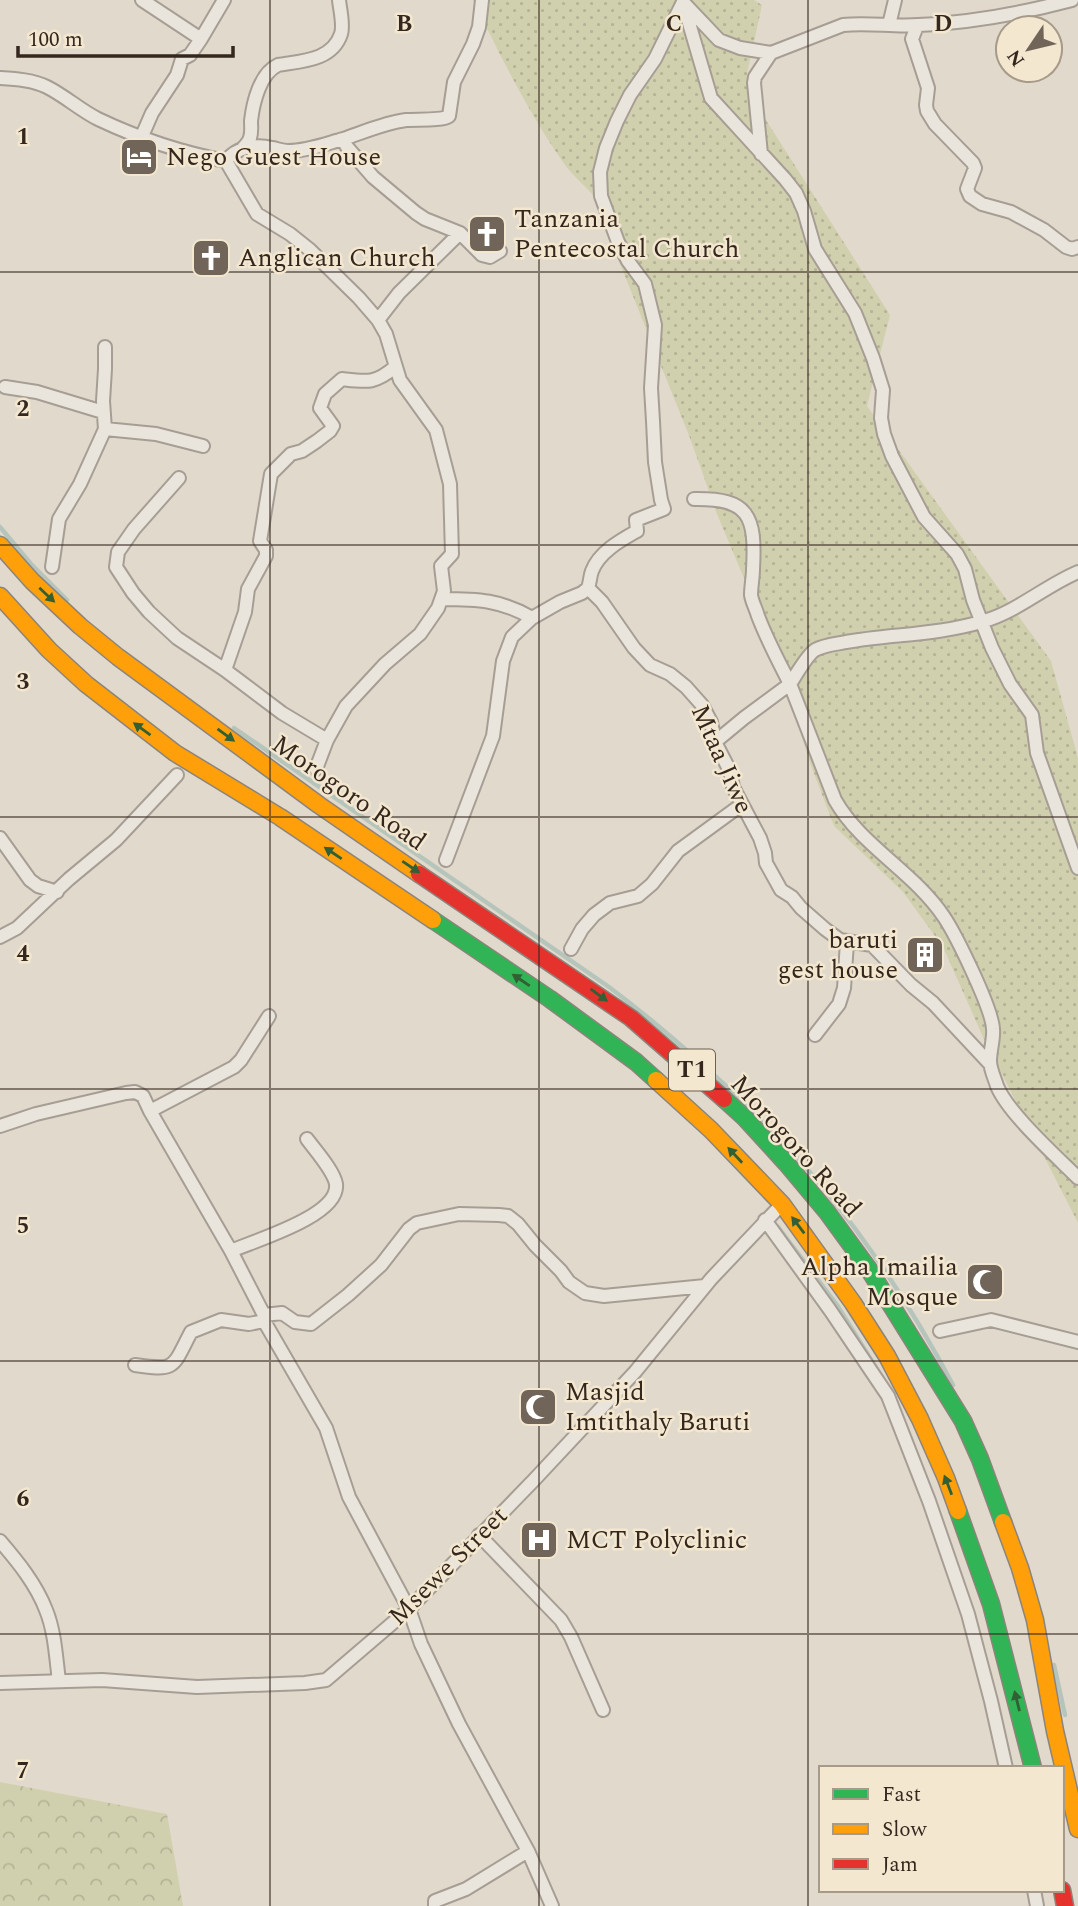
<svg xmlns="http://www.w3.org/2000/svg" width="1078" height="1906" font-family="Spectral,serif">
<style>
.grass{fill:url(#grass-dots)}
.forest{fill:url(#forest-crowns)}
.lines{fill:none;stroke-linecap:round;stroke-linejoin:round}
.stream{stroke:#b6c5bc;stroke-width:4.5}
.street-casing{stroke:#a69e94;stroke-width:16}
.fast-casing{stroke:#8c847b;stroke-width:19}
.slow-casing{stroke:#8c847b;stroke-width:19}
.jam-casing{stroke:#8c847b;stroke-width:19}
.street{stroke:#eae5dc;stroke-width:12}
.fast{stroke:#30b455;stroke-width:16}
.slow{stroke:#ff9f0a;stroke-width:16}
.jam{stroke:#e5322d;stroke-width:16}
.oneway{fill:#325f33}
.grid{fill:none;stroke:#34271d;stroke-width:2;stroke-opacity:0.55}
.labels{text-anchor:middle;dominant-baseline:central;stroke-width:5;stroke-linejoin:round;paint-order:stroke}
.shield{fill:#f3e7d0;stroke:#6d6153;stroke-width:2}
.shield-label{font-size:24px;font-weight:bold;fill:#34271d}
.poi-label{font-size:26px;fill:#34271d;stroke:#f3e7d0;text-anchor:start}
.street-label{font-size:26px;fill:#34271d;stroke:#f3e7d0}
.grid-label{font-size:23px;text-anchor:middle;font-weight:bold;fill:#34271d;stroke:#f3e7d0;stroke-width:5;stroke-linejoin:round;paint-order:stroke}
</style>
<defs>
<pattern id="grass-dots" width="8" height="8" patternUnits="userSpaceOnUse" patternTransform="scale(1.75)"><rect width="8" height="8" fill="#d1d0ae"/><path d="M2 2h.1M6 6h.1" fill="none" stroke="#b4b395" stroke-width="1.8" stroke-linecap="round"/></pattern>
<pattern id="forest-crowns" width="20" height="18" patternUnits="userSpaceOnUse" patternTransform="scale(1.75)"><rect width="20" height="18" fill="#d1d0ae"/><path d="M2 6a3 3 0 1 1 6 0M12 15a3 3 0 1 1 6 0" fill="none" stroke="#b4b395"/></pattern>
</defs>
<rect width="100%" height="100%" fill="#e1d9cb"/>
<path class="grass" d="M 473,0 L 754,0 L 762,5 L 747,74 L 759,109 L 890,315 L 867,406 L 1051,661 L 1078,758 L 1078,1223 L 983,1037 L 943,947 L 903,892 L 834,826 L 810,763 L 778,659 L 717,514 L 690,438 L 592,194 C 583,184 571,174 563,162 C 528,112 500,55 473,0 Z"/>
<path class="forest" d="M 0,1782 L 167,1814 L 183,1906 L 0,1906 Z"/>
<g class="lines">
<path class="stream" d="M 0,527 L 31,564 L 67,600
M 234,728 L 609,987 C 658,1024 704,1064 748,1107
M 754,1113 C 834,1190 901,1287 953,1385
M 778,1227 L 837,1305 L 883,1379
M 1054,1665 L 1065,1715"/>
<defs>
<path id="street" d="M 684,6 L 711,98 L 785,179 L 796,193 L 804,211 L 815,249 L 855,313 L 873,358 L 883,390 L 881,418 L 884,434 L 892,456 L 924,517 L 957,554 L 965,569 L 973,600 L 992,648 L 1010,684 L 1032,715 L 1037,753 L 1078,868
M 889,25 L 895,0
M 917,26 L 912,39 L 928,88 L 926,105 L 927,111 L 935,124 L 973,163 L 975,168 L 967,189 L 970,196 L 982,204 L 1011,212 L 1044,230 L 1066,247 L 1072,249 L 1078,247
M 201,39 L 224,0
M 0,78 C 16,79 33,80 47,87 C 65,96 80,110 98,119 C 138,138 183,153 226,161 L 257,214 L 290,234 L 310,250 L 359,298 L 378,320 L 386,334 L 400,380 L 436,430 L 450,484 L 452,554 L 441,566 L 444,591 L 438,608 L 420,634 L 385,664 L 346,706 L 327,740 L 316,769
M 142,136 L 152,113 L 177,75 L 182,59 L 190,55 L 201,39 L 142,0
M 343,139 C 364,132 384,123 406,120 C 417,119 442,121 449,116 L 454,82 L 473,44 L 479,27 L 482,0
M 243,148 C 245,146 249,141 250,138 C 252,132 251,127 251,121 C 253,103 260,73 278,65 C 301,61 332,61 341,34 C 344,25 340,10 339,0
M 761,154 L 754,83 L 755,77 L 771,53
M 226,161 C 236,147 256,144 272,148 C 278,149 282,151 288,151 C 307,151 325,144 343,139 L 347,147 L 373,177 L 416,213 L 425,219 L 460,233 L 482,255 L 490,257 L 500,251
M 378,320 L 399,293 L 460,233
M 5,387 L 37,392 L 103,412
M 105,429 L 156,434 L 203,446
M 179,478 L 134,529 L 118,552 L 116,567 L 133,593 L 149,612 L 177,638 L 225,670 L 282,713 L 327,740
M 694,499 C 749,498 756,516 753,569 C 753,577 751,587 751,595 C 752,602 756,609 758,616 C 767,640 779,662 790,684 L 744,718 L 715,742
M 52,567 L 59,519 L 80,484 L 105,429 L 103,401 L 105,369 L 105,347
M 1078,572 C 1045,586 1018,611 984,621 C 939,635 892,634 846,642 C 837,644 824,645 815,650 C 807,655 796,675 790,684 L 835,800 C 861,846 914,872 944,917 C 956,935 992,1008 993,1029 C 994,1039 990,1050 990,1061 C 990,1069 995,1079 997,1086 C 1008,1113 1056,1156 1078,1178
M 588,588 C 590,583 590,576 592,571 C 599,552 621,540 637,531 L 636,520 L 664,509 L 661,500 L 655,462 L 653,421 L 651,388 L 655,325 L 645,284 L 628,261 L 618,242 L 601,196 L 600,172 L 606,148 L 617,121 L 630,95 L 655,59 L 683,2 L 719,40 L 740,48 L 771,53 L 843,25 C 868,22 893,27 918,25 C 968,23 1023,13 1072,0
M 442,599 C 478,599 501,600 532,618
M 225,670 L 245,612 L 248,589 L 266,556 L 266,550 L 260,541 L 271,474 L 291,454 L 302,451 L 317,441 L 330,431 L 333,426 L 320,408 L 325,394 L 342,379 C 367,382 375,384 395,367
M 0,838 L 30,880 L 38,886 L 57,892
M 446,860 L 493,736 L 503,661 L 512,637 L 532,618 L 560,602 L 582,593 L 588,588 L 602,602 L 634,648 L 650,665 L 670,674 L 686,687 L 702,705 L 711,722 L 715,742 L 730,771 L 733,787 L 760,838 L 765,853 L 766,863 L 781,890 L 792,897 L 801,908 L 825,929 L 840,940 L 872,945 L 911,985 L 933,1003 L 990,1064
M 0,937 L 17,928 L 69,879 L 116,840 L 177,775
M 571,949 L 582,929 L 594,915 L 610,903 L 638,896 L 652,884 L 678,851 L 741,805
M 815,1035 L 839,1004 L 844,988 L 847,942
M 150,1111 L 234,1067 L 241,1060 L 269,1016
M 0,1126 L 36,1114 L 126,1093 L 135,1092 L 143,1096 L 150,1111 L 231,1251 L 264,1315 L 264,1321 L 326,1428 L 349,1497 L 409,1609 L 421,1644 L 459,1724 L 528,1851 L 552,1906
M 765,1220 L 830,1310 L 888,1396 L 929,1501 L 968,1614 L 991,1701 L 1006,1768
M 231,1251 C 253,1241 340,1216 336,1184 C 334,1171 315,1150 307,1139
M 264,1315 L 282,1313 L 295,1322 L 311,1324 L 348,1295 L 381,1265 L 409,1229 L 417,1223 L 459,1214 L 499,1215 L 508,1216 L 518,1224 L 535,1245 L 561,1271 L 569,1282 L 585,1293 L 604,1296 L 705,1286
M 940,1331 L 991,1320 L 1078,1342
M 135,1365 C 177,1371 172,1368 191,1332 L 221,1320 L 249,1324 L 264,1321
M 479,1535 L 561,1620 L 571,1637 L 603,1710
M 0,1541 C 18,1562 36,1584 46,1610 C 55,1632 56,1658 59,1681
M 0,1683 L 102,1680 L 197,1687 L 305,1683 L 326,1680 L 409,1609 L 534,1480 L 635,1372 L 711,1279 L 782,1204
M 1034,1890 L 1037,1906
M 435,1906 L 435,1901 L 466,1889 L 528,1851"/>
<path id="fast" d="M 433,920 L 550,999 L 636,1062 L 656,1080
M 724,1099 L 745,1118 L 786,1163 L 827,1212 L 868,1268 L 963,1421 L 980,1459 L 1003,1522
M 958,1511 L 991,1604 L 1033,1768"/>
<path id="slow" d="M 0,545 L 32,581 L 80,626 L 118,657 L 319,805 L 419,874
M 0,596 L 49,650 L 86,684 L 175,753 L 280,817 L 433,920
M 656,1080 L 711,1130 L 782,1204 L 853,1303 L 887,1356 L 920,1419 L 946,1478 L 958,1511
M 1003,1522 L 1020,1568 L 1035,1620 L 1055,1731 L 1078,1829"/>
<path id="jam" d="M 419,874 L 631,1018 L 724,1099
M 1062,1890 L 1065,1906"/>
</defs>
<use href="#street" class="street-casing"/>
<use href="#fast" class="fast-casing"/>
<use href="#slow" class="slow-casing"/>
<use href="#jam" class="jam-casing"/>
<use href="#street" class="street"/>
<use href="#fast" class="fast"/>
<use href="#slow" class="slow"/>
<use href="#jam" class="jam"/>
</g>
<defs><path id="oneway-solid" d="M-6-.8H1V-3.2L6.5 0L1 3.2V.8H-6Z" transform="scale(1.75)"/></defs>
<g class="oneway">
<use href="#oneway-solid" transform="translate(47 595) rotate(43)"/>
<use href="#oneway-solid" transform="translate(142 729) rotate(-144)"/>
<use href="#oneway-solid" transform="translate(226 735) rotate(36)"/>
<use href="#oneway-solid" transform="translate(333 853) rotate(-146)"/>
<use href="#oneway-solid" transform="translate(411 867) rotate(34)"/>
<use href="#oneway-solid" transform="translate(521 980) rotate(-146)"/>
<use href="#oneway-solid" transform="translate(599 995) rotate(36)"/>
<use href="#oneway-solid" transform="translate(735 1155) rotate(-133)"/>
<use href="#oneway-solid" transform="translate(798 1225) rotate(-127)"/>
<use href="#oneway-solid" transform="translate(948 1485) rotate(-111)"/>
<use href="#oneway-solid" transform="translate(1017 1701) rotate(-104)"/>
</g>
<path class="grid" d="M 270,0 L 270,1906M 539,0 L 539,1906M 808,0 L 808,1906M 0,272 L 1078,272M 0,545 L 1078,545M 0,817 L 1078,817M 0,1089 L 1078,1089M 0,1361 L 1078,1361M 0,1634 L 1078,1634"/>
<defs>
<symbol id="hotel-square" viewBox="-11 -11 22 22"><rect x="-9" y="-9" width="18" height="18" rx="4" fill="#71655a" stroke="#f3e7d0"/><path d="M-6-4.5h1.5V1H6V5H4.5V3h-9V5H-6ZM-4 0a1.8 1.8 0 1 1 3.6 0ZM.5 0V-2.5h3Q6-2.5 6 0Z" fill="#fff"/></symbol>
<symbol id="church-square" viewBox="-11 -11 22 22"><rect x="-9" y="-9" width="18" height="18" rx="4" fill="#71655a" stroke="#f3e7d0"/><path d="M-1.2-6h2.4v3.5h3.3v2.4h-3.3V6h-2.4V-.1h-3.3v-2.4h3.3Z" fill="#fff"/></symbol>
<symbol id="building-square" viewBox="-11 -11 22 22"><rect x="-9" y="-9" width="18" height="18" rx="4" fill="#71655a" stroke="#f3e7d0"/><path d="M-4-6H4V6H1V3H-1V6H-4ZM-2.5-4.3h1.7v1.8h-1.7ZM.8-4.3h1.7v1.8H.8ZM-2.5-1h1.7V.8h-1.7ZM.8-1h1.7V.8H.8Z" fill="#fff"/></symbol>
<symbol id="mosque-square" viewBox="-11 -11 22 22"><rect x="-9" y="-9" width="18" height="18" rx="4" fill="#71655a" stroke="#f3e7d0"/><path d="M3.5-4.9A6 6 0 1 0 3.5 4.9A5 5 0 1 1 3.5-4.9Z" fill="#fff"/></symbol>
<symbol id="hospital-square" viewBox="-11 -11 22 22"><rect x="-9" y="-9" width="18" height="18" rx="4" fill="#71655a" stroke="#f3e7d0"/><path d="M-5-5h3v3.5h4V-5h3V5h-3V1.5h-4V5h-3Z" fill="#fff"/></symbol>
</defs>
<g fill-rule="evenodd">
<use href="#hotel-square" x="117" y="135" width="44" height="44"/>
<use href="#church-square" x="465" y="212" width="44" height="44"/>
<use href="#church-square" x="189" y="236" width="44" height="44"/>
<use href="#building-square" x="903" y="933" width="44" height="44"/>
<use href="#mosque-square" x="963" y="1260" width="44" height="44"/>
<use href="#mosque-square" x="516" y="1385" width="44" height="44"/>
<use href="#hospital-square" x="517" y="1518" width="44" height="44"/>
</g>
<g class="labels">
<rect class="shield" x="669" y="1049.5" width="46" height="41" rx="5"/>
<g class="shield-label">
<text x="692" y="1070">T1</text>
</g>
<g class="poi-label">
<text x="166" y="157">Nego Guest House</text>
<text x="514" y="219">Tanzania<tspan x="514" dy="30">Pentecostal Church</tspan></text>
<text x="238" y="258">Anglican Church</text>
<text x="898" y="940" text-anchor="end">baruti<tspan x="898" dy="30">gest house</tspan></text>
<text x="958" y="1267" text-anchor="end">Alpha Imailia<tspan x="958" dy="30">Mosque</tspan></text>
<text x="565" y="1392">Masjid<tspan x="565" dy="30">Imtithaly Baruti</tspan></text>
<text x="566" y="1540">MCT Polyclinic</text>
</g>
<g class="street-label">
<text transform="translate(722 759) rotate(66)">Mtaa Jiwe</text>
<text transform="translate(349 793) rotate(35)">Morogoro Road</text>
<text transform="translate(796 1146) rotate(48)">Morogoro Road</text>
<text transform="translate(448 1566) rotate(-45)">Msewe Street</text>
</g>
</g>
<g class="grid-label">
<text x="404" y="31">B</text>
<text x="674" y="31">C</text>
<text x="943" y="31">D</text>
<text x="23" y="144">1</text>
<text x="23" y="416">2</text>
<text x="23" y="689">3</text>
<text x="23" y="961">4</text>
<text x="23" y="1233">5</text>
<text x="23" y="1506">6</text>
<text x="23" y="1778">7</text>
</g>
<rect x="819" y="1766" width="245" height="126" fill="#f3e7d0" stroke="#a79a88" stroke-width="2"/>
<rect x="833" y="1789" width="35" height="10" fill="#30b455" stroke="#a79a88" stroke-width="2"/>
<text x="882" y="1801" font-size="21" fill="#34271d">Fast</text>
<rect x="833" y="1824" width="35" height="10" fill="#ff9f0a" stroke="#a79a88" stroke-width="2"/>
<text x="882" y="1836" font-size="21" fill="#34271d">Slow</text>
<rect x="833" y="1859" width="35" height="10" fill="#e5322d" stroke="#a79a88" stroke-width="2"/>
<text x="882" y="1871" font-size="21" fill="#34271d">Jam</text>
<g transform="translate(1029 49) rotate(235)"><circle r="33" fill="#f3e7d0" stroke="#a79a88" stroke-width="2"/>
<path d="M0-5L12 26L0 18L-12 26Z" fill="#71655a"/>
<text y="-10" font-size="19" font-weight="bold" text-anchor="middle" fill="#34271d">N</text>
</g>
<path d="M18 46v10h215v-10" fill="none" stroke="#34271d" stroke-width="3.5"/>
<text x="28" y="46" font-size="21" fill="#34271d" stroke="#f3e7d0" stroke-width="5" paint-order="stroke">100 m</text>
</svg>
